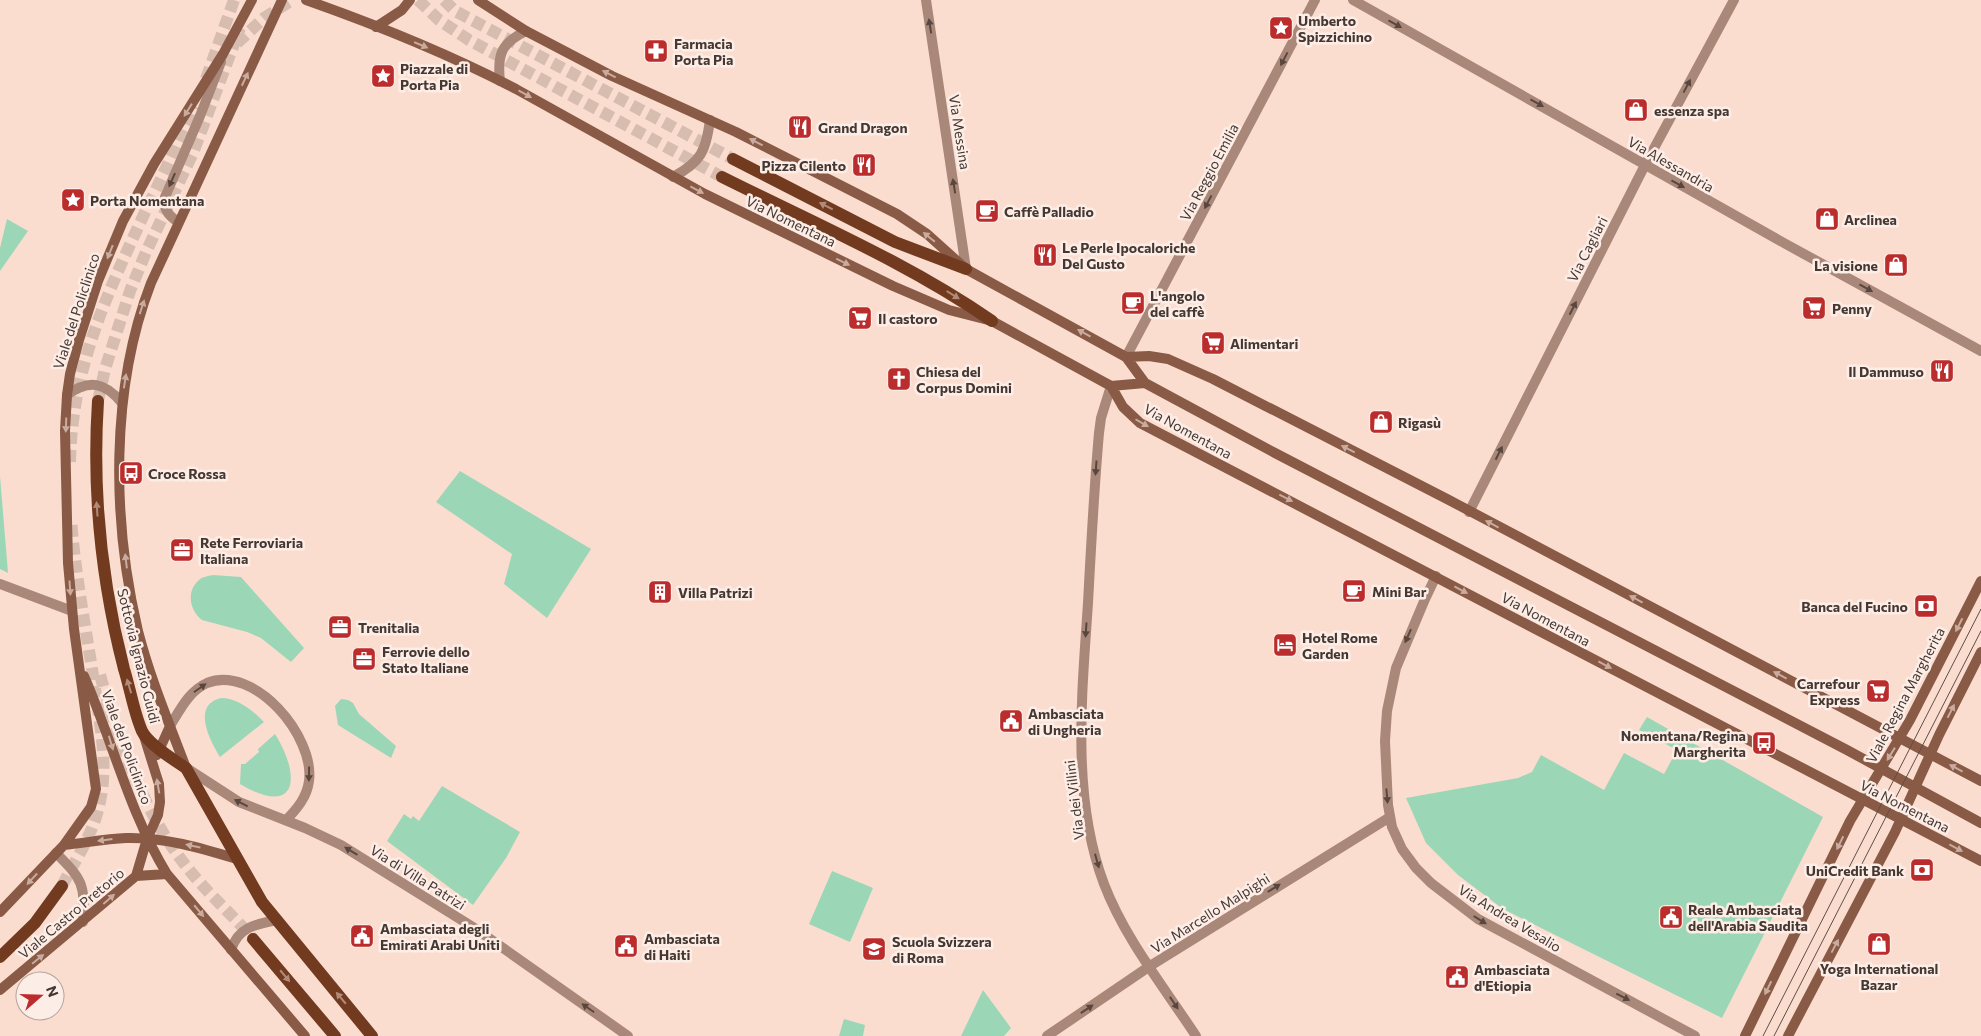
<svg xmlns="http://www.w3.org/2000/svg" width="1981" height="1036" font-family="Commissioner,sans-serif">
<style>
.green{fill:#9bd6b7}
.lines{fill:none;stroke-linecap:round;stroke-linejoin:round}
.primary-tunnel{stroke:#d7bcb0;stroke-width:12;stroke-dasharray:12 6;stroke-linecap:butt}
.street{stroke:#a98879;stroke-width:10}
.secondary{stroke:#895b46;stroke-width:10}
.primary{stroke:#723b20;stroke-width:12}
.tram{stroke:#5e4e47;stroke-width:1}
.oneway{fill:#59473f}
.oneway2{fill:#c9ab9f}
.oneway3{fill:#b18b7a}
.labels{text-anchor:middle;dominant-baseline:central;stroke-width:5;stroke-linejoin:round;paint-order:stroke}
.poi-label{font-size:14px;font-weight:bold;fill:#453731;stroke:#fdede7;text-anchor:start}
.street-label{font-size:14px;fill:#453731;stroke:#fdede7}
</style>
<rect width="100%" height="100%" fill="#fbddd0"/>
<path class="green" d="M 7,219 L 28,231 L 0,271 L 0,248 Z
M 460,471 L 591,549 L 547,618 L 504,584 L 512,554 L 436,502 Z
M 0,476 L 8,573 L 0,569 Z
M 213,575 L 241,577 L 304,648 L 291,662 L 261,638 L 247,632 L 202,620 C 190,611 186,592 198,581 C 201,577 208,576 213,575 Z
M 221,698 C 237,698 253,710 264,722 L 220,757 C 210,741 191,705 221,698 Z
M 341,699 L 348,700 L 353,703 L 359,714 L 396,746 L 391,758 L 338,725 L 335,706 Z
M 1647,717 L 1823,817 L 1722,1018 L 1503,909 L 1458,875 L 1426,843 L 1406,798 L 1518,778 L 1532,772 L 1541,755 L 1604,790 L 1624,753 L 1664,774 L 1677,750 L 1639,730 Z
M 275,734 C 302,777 297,818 240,784 L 241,764 L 245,764 L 259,752 L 258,749 Z
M 442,786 L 520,832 L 506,858 L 473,905 L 387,841 L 404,814 L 411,819 L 413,816 L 419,821 Z
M 832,871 L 873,888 L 850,942 L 809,924 Z
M 983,990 L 1011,1028 L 1004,1036 L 961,1036 Z
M 844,1019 L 865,1025 L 863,1036 L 839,1036 Z"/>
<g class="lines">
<path class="primary-tunnel" d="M 418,0 L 439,20 L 469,40 L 722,177
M 444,0 L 455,11 L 733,159
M 237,43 L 264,18 L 292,0
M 206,79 L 234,0
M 98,401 L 105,369 L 130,291 L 146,252 L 193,153 L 240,28
M 70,462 C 72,367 107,294 146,210 C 163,176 178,141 194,106
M 100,675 C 119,742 143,811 186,866 C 206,892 232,914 253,939
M 62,886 C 75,861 91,837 98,810 C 109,769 101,730 95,689 C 87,633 75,576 71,519"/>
<path class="street" d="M 926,0 L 966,269
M 1353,0 L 1784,243 L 1981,351
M 500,81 C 497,55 501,43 526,31
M 673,177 C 701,162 706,151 710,120
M 178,222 C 168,215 163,209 165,197 L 200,116 L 221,62
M 1126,357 L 1315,0
M 1111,386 L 1101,418 L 1099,433 C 1094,489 1091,546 1088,603 C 1082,694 1071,797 1104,884 C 1125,939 1164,987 1196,1036
M 67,395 C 89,379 105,382 122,403
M 1469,512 L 1645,165 L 1734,0
M 1436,576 L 1425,599 L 1396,668 L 1387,711 L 1385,741 L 1388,805 L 1392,827 L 1402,849 L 1416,868 L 1431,883 L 1478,919 L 1695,1036
M 0,584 L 72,611
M 170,726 C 180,710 189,691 207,683 C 255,664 315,737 309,781 C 307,797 297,809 286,820
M 188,769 L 239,802 L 305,828 L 341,845 L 476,929 L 628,1036
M 56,853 C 83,880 85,884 83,922
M 231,950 C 238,927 256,924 277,920
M 1047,1036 L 1150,966 L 1390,817"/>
<path class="secondary" d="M 306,0 C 377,25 449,54 516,89 L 705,194 L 893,286 L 949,310 L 992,321 L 1111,386 L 1145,383
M 478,0 L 526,31 L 612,76 L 736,132 L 897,214 L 927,234 L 966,269 L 1126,357 L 1145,383 L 1275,453 L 1847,750 L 1981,823
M 376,27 L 402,10 L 410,0
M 1126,357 L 1149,356 L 1168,359 L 1213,379 L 1447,499 L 1981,781
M 1111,386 L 1123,407 L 1140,423 L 1981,861
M 84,676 C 113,742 129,812 167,874 L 305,1036
M 157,755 L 170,726
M 186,768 C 169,723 150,678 138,631 C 112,521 110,389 151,283 L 282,0
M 64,845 C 84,843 105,839 126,838 C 164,837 201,848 237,859
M 136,876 L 147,839 L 158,815 L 160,802 L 159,784 L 144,736
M 136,876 L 167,874
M 0,912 L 64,845 L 91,807 L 96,789 L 74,629 L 68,563 L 65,431 L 67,395 L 70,374 L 79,340 L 98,281 L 123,221 L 154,164 L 223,54 L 252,0
M 0,990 L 136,876
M 1745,1036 L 1850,821 L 1910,720 L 1981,581
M 1788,1036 L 1895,832 L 1939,735 L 1981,652"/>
<path class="primary" d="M 733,159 L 895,242 L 966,269
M 722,177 C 814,223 908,263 992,321
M 98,401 C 92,492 101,580 124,669 C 130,688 134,713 142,731 C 148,744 174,760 186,768 L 262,902 L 372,1036
M 253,939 L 335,1036
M 0,957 L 35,923 L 62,886"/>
<path class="tram" d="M 1763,1036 L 1981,609
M 1774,1036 L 1981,631"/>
</g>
<defs><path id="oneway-solid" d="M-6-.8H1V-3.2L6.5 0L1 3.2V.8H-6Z" transform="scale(1.25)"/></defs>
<g class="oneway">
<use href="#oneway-solid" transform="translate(1395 24) rotate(29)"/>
<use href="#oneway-solid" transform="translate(930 26) rotate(-99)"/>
<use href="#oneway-solid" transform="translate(1284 59) rotate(118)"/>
<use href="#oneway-solid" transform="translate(1687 86) rotate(-62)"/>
<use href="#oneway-solid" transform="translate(1537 103) rotate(29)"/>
<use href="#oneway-solid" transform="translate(172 180) rotate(114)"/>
<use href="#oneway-solid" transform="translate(1678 184) rotate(29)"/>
<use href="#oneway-solid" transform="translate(954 186) rotate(-99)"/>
<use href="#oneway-solid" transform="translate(1208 202) rotate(118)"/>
<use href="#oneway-solid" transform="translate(1866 288) rotate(29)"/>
<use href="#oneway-solid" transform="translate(1573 308) rotate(-63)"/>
<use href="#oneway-solid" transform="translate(1499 453) rotate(-63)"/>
<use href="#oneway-solid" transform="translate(1096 468) rotate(94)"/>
<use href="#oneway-solid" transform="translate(1086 630) rotate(94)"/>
<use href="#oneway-solid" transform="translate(1408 636) rotate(114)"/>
<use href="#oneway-solid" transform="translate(200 688) rotate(-35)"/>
<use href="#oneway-solid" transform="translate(309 774) rotate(91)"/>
<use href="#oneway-solid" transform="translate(1387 796) rotate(85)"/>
<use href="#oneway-solid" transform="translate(241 803) rotate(-153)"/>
<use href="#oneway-solid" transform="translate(351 851) rotate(-149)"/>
<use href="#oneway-solid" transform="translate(1097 861) rotate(74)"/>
<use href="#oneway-solid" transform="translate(1274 888) rotate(-32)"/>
<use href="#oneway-solid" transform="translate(1480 920) rotate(32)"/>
<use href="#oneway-solid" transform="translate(1623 997) rotate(27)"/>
<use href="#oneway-solid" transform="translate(1174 1003) rotate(56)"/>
<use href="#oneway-solid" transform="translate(588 1008) rotate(-145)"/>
<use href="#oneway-solid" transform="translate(1087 1009) rotate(-34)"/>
</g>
<g class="oneway2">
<use href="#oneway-solid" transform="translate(421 45) rotate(23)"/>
<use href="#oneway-solid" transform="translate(609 74) rotate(-153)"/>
<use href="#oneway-solid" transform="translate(245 79) rotate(-65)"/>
<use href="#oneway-solid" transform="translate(525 94) rotate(29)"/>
<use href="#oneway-solid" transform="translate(188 110) rotate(122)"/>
<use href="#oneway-solid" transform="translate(756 142) rotate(-153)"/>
<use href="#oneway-solid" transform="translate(697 190) rotate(28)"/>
<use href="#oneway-solid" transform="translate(929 237) rotate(-141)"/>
<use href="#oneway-solid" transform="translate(110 252) rotate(112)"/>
<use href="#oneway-solid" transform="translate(843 262) rotate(26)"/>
<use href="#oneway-solid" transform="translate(142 307) rotate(-72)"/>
<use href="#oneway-solid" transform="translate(1084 333) rotate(-151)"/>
<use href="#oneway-solid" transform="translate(125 381) rotate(-81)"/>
<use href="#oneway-solid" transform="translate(1142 423) rotate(30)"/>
<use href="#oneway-solid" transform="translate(66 425) rotate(92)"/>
<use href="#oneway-solid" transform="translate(1348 449) rotate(-153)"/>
<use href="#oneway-solid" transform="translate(1286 498) rotate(27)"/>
<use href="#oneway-solid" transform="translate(1492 524) rotate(-152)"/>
<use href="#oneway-solid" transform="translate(126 561) rotate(-97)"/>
<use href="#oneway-solid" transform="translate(70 588) rotate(86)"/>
<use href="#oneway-solid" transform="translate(1461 590) rotate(28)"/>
<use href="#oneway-solid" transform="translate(1636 599) rotate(-152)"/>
<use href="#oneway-solid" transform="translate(1959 625) rotate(117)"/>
<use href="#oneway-solid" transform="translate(1605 665) rotate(28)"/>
<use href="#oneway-solid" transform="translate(1780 675) rotate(-152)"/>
<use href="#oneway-solid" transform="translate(1951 711) rotate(-63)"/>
<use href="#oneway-solid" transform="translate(111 743) rotate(73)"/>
<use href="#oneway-solid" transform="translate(1891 754) rotate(122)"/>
<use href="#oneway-solid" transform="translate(1956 768) rotate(-152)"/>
<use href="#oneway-solid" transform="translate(158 786) rotate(-100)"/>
<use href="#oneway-solid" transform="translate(105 840) rotate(173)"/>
<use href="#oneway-solid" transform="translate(1840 843) rotate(116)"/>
<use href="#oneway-solid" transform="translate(193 846) rotate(-168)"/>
<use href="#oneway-solid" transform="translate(1956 848) rotate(28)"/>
<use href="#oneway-solid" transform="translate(32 879) rotate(133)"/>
<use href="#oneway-solid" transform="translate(109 899) rotate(-41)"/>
<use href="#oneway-solid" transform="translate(199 911) rotate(50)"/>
<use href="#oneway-solid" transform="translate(1835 946) rotate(-62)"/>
<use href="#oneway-solid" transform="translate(38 959) rotate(-39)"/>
<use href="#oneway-solid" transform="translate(1768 988) rotate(116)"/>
</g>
<g class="oneway3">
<use href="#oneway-solid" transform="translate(826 206) rotate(-153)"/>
<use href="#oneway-solid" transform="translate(953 295) rotate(32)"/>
<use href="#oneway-solid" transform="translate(97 509) rotate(-94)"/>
<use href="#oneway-solid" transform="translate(129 686) rotate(-107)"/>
<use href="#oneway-solid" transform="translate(285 976) rotate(50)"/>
<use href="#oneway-solid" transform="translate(341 998) rotate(-130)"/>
</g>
<defs>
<symbol id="sight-square" viewBox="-11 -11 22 22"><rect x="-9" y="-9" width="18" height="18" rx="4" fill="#bb2c2d" stroke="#fdede7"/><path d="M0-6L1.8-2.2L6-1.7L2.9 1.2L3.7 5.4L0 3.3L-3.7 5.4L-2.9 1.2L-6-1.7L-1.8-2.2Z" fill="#fff"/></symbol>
<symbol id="pharmacy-square" viewBox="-11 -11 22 22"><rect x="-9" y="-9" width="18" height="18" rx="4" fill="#bb2c2d" stroke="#fdede7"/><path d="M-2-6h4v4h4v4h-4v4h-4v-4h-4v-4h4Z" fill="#fff"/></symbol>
<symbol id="shop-square" viewBox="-11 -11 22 22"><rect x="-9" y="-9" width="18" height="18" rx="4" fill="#bb2c2d" stroke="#fdede7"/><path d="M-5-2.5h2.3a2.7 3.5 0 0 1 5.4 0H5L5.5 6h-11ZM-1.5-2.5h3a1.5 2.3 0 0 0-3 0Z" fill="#fff"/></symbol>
<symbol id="restaurant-square" viewBox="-11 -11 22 22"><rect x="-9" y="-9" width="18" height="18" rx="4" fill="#bb2c2d" stroke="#fdede7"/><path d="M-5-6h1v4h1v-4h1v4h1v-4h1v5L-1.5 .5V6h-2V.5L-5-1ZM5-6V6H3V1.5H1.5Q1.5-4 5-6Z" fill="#fff"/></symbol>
<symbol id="cafe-square" viewBox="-11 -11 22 22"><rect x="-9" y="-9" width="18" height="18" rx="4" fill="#bb2c2d" stroke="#fdede7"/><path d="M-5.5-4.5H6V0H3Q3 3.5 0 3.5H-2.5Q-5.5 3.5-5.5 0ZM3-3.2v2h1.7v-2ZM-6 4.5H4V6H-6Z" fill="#fff"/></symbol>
<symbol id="supermarket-square" viewBox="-11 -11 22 22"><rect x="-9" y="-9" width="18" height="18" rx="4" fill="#bb2c2d" stroke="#fdede7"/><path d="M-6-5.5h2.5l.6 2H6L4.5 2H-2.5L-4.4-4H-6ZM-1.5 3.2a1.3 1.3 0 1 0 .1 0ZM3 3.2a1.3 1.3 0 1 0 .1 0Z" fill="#fff"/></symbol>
<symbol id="church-square" viewBox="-11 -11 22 22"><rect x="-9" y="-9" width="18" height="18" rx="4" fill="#bb2c2d" stroke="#fdede7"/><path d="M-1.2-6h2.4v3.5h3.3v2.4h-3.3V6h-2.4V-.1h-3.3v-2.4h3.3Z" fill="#fff"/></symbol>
<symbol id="bus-square" viewBox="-11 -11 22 22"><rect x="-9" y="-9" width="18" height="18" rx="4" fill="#bb2c2d" stroke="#fdede7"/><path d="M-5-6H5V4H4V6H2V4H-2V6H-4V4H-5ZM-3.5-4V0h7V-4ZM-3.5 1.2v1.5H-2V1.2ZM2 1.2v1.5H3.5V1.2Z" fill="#fff"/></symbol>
<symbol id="office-square" viewBox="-11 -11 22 22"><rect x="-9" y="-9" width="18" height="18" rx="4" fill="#bb2c2d" stroke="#fdede7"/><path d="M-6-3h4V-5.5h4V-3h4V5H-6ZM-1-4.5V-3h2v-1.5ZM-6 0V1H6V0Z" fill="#fff"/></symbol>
<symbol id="building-square" viewBox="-11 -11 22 22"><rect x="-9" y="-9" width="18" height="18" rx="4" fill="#bb2c2d" stroke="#fdede7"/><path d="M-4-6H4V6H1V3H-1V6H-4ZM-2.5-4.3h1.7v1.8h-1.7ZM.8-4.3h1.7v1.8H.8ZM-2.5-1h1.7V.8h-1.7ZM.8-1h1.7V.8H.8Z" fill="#fff"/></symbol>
<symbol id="bank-square" viewBox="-11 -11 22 22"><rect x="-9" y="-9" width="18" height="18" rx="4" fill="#bb2c2d" stroke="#fdede7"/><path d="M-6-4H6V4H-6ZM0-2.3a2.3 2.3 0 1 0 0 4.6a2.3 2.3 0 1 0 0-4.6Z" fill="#fff"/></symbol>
<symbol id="hotel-square" viewBox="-11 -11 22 22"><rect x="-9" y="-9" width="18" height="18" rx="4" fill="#bb2c2d" stroke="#fdede7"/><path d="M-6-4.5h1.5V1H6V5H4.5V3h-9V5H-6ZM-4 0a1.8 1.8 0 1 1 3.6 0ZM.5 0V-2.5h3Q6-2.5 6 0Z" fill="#fff"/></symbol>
<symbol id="civic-square" viewBox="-11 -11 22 22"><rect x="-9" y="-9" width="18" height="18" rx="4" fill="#bb2c2d" stroke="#fdede7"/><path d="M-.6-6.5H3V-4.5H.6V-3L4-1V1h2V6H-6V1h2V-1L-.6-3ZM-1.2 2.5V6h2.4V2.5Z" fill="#fff"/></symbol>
<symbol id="school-square" viewBox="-11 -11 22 22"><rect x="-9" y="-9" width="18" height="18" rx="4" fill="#bb2c2d" stroke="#fdede7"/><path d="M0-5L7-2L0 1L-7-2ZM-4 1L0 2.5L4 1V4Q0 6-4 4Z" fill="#fff"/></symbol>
</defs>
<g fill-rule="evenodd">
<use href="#sight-square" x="1267" y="14" width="28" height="28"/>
<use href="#pharmacy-square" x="642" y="37" width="28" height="28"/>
<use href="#sight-square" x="369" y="62" width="28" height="28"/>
<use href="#shop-square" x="1622" y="96" width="28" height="28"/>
<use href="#restaurant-square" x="786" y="113" width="28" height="28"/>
<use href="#restaurant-square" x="850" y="151" width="28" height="28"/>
<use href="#sight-square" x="59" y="186" width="28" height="28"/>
<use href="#cafe-square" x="973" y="197" width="28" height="28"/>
<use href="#shop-square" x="1813" y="205" width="28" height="28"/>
<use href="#restaurant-square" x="1031" y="241" width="28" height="28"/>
<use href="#shop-square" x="1882" y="251" width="28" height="28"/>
<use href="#cafe-square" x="1119" y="289" width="28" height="28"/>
<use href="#supermarket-square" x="1800" y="294" width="28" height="28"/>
<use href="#supermarket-square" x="846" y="304" width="28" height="28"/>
<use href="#supermarket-square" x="1199" y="329" width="28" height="28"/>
<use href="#restaurant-square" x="1928" y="357" width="28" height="28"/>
<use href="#church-square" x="885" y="365" width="28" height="28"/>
<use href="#shop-square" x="1367" y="408" width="28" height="28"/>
<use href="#bus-square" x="117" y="459" width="28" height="28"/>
<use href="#office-square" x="168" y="536" width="28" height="28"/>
<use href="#cafe-square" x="1340" y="577" width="28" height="28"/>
<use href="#building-square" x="646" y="578" width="28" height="28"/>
<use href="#bank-square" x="1912" y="592" width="28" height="28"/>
<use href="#office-square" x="326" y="613" width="28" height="28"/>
<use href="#hotel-square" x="1271" y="631" width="28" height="28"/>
<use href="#office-square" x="350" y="645" width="28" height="28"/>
<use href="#supermarket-square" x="1864" y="677" width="28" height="28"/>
<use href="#civic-square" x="997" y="707" width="28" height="28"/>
<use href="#bus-square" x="1750" y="729" width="28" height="28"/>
<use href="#bank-square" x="1908" y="856" width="28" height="28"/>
<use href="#civic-square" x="1657" y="903" width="28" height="28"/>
<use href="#civic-square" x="348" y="922" width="28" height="28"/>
<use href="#shop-square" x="1865" y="930" width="28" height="28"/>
<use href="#civic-square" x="612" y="932" width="28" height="28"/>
<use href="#school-square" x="860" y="935" width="28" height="28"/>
<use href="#civic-square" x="1443" y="963" width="28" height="28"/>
</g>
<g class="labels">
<g class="poi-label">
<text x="1298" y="20">Umberto<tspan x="1298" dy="16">Spizzichino</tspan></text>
<text x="674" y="43">Farmacia<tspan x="674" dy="16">Porta Pia</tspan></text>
<text x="400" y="68">Piazzale di<tspan x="400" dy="16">Porta Pia</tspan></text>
<text x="1654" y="110">essenza spa</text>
<text x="818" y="127">Grand Dragon</text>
<text x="846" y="165" text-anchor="end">Pizza Cilento</text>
<text x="90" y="200">Porta Nomentana</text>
<text x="1004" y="211">Caffè Palladio</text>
<text x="1844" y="219">Arclinea</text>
<text x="1062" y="247">Le Perle Ipocaloriche<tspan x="1062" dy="16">Del Gusto</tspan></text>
<text x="1878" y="265" text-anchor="end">La visione</text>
<text x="1150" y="295">L'angolo<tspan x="1150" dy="16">del caffè</tspan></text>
<text x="1832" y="308">Penny</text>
<text x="878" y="318">Il castoro</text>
<text x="1230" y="343">Alimentari</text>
<text x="916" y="371">Chiesa del<tspan x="916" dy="16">Corpus Domini</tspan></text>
<text x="1924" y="371" text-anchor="end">Il Dammuso</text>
<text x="1398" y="422">Rigasù</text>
<text x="148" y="473">Croce Rossa</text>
<text x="200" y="542">Rete Ferroviaria<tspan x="200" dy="16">Italiana</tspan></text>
<text x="1372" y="591">Mini Bar</text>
<text x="678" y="592">Villa Patrizi</text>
<text x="1908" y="606" text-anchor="end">Banca del Fucino</text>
<text x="358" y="627">Trenitalia</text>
<text x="1302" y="637">Hotel Rome<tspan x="1302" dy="16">Garden</tspan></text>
<text x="382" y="651">Ferrovie dello<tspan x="382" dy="16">Stato Italiane</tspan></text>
<text x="1860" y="683" text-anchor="end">Carrefour<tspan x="1860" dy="16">Express</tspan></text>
<text x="1028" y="713">Ambasciata<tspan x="1028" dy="16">di Ungheria</tspan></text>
<text x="1746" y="735" text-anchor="end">Nomentana/Regina<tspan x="1746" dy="16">Margherita</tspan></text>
<text x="1904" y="870" text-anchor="end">UniCredit Bank</text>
<text x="1688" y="909">Reale Ambasciata<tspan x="1688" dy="16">dell'Arabia Saudita</tspan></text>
<text x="380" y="928">Ambasciata degli<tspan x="380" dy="16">Emirati Arabi Uniti</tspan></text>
<text x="644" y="938">Ambasciata<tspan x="644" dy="16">di Haiti</tspan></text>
<text x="892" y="941">Scuola Svizzera<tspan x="892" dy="16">di Roma</tspan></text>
<text x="1879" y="968" text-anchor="middle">Yoga International<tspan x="1879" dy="16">Bazar</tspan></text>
<text x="1474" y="969">Ambasciata<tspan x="1474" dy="16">d'Etiopia</tspan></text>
</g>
<g class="street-label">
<text transform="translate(960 132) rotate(81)">Via Messina</text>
<text transform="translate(1671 164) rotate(30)">Via Alessandria</text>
<text transform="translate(1209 172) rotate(-62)">Via Reggio Emilia</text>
<text transform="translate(791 221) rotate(26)">Via Nomentana</text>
<text transform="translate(1587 249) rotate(-63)">Via Cagliari</text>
<text transform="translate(76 311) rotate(-72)">Viale del Policlinico</text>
<text transform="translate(1188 431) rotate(29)">Via Nomentana</text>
<text transform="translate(1546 619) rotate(28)">Via Nomentana</text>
<text transform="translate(139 656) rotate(76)">Sottovia Ignazio Guidi</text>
<text transform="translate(1905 695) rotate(-62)">Viale Regina Margherita</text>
<text transform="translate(127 747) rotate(70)">Viale del Policlinico</text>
<text transform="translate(1074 800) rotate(-97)">Via dei Villini</text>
<text transform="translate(1905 806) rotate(27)">Via Nomentana</text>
<text transform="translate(418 877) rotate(32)">Via di Villa Patrizi</text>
<text transform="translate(71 913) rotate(-40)">Viale Castro Pretorio</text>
<text transform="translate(1210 913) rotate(-32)">Via Marcello Malpighi</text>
<text transform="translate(1510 918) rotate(31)">Via Andrea Vesalio</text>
</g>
</g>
<g transform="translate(40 996) rotate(70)"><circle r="24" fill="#fdede7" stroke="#b3a49e"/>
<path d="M0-4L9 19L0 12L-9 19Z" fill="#bb2c2d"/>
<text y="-8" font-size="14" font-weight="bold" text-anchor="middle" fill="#453731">N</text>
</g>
</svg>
